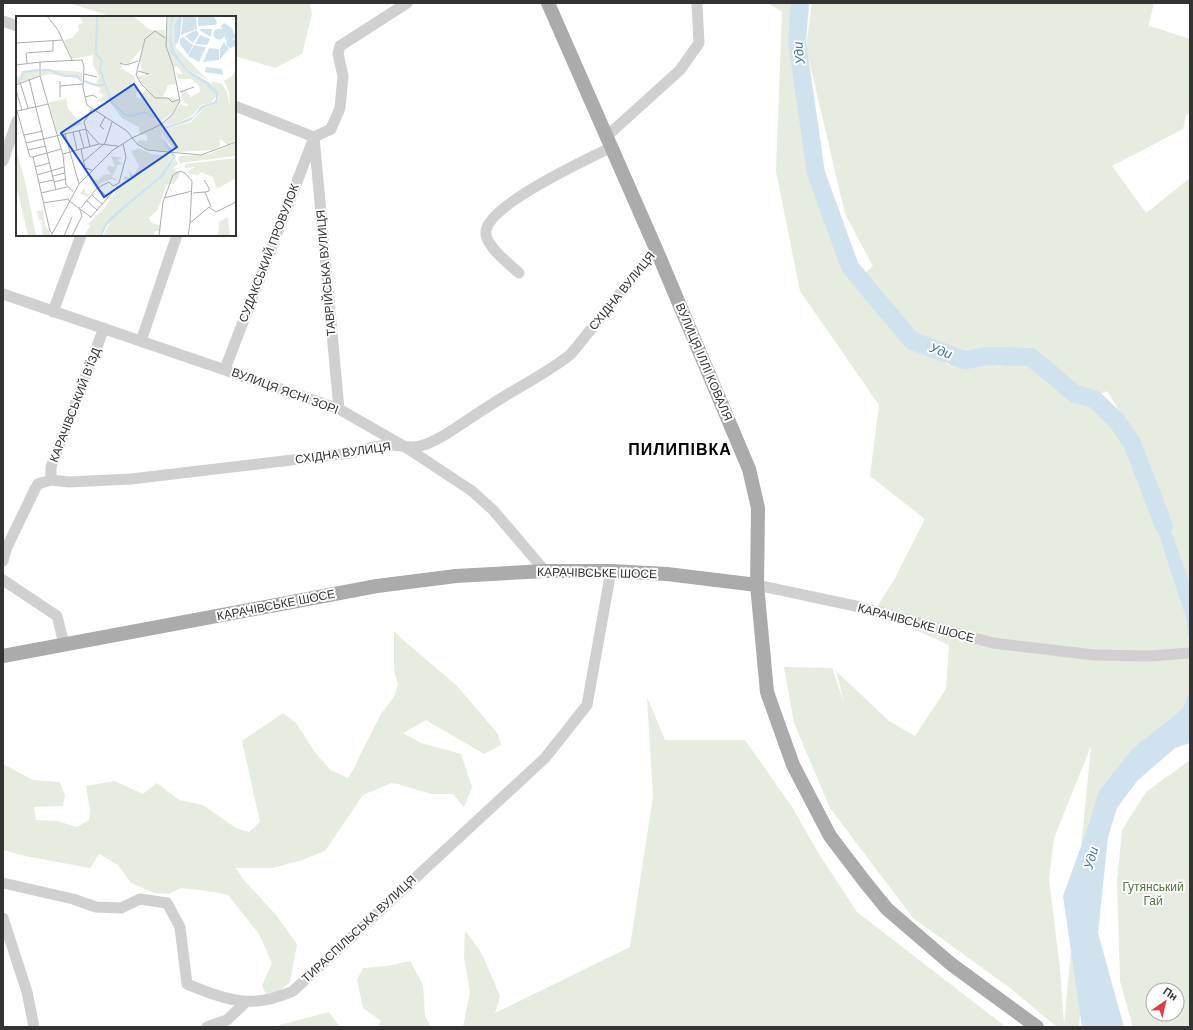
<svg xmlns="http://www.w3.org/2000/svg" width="1193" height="1030" font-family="Arial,sans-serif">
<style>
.green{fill:#e6ecdf;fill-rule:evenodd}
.water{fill:#cfe2ee}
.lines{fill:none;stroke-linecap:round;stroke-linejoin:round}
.river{stroke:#cfe2ee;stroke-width:18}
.minor{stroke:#d0d0d0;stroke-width:11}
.major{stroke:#ababab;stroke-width:14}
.labels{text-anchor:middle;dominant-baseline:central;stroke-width:4;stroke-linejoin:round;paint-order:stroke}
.street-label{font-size:12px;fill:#333;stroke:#fff}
.park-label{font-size:12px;fill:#56703f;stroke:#fff}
.water-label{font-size:13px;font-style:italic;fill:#3f7597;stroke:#fff}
.district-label{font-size:16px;font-weight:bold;letter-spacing:1px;fill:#000;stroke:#fff}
.inset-river{fill:none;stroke:#cfe2ee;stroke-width:2}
.inset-road{fill:none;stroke:#adadad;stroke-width:1}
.view{fill:#1d4ed8;fill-opacity:0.15;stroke:#1d4ed8;stroke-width:2}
.inset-edge{fill:none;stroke:#333;stroke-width:2}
</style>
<rect width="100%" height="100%" fill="#fff"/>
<path class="green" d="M 69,3 L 310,3 L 312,14 L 302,54 L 275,68 L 235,56 L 235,17 L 113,17 Z
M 768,3 L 794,3 L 791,60 L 807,157 L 855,282 L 873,266 L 845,214 L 806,47 L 812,3 L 1154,3 L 1148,28 L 1150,26 L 1190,39 L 1190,113 L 1186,115 L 1183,129 L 1112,166 L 1146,213 L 1190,178 L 1190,591 L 1140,454 L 1147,453 L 1145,452 L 1107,391 L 1082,403 L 1094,409 L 1117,430 L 1139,467 L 1186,618 L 1190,649 L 1190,690 L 1182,709 L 1133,748 L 1098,793 L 1079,1027 L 1057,1027 L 1010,988 L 913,918 L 830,808 L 794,723 L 784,667 L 832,668 L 844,703 L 836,671 L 889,721 L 915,736 L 946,689 L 949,645 L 874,611 L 894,580 L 925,519 L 870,476 L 879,405 L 800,291 L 776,171 L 782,12 ZM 857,284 L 919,337 L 956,371 L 933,353 L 880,315 ZM 1033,354 L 1081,402 L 1069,397 L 1042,373 L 1017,361 L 991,369 ZM 1091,746 L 1064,1024 L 1060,969 L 1049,879 L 1054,838 Z
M 394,631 L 402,639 L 457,686 L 498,734 L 501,745 L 484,754 L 426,720 L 403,733 L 421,743 L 461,754 L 472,787 L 464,807 L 453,794 L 431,794 L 398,784 L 391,783 L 363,795 L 325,851 L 299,861 L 273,868 L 236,868 L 243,879 L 276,915 L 297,944 L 290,982 L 279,992 L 266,994 L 262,986 L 272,963 L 259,934 L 228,895 L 214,892 L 181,888 L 169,894 L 154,893 L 131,883 L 118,865 L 99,854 L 90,868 L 25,856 L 3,850 L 3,764 L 33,780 L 60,782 L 65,795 L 63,806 L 34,807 L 36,820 L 57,821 L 77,827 L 89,820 L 90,810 L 86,786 L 115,781 L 143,794 L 157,783 L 179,800 L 203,805 L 236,828 L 249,832 L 260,822 L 242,741 L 283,713 L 296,723 L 314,751 L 330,770 L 348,778 L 355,767 L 360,755 L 381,714 L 394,697 L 398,685 L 394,670 Z
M 647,697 L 665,740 L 745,740 L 792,807 L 819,854 L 857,912 L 1006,1027 L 463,1027 L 470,992 L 464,957 L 465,930 L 482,954 L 500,996 L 495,1013 L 630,947 L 653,796 Z
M 1190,760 L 1190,1027 L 1133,1027 L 1120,981 L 1117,882 L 1122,830 L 1146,792 ZM 1153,990 L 1177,990 L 1177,1014 L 1153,1014 Z
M 410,961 L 423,985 L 425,1016 L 431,1027 L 378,1027 L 381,1021 L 363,1008 L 357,980 L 363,968 L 388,966 Z
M 329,1012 L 340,1027 L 272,1027 Z"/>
<path class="water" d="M 1159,497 L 1190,584 L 1190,649 L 1186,618 L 1151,510 Z
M 1190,690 L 1190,743 L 1175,748 L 1137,781 L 1117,808 L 1108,837 L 1098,933 L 1124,1027 L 1082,1027 L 1063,896 L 1088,827 L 1099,791 L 1133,748 L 1182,709 Z"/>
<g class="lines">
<path class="river" d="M 800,3 L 797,42 L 816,173 L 850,267 L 912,341 L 965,360 L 989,356 L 1031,357 L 1075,394 L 1094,399 L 1117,421 L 1132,443 L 1164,526"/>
<path class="minor" d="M 3,21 L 17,26
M 235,106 L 314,137 L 331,129 L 340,108 L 343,76 L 338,54 L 340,46 L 407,3
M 607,136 L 680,70 L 699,43 L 697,5
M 314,137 L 339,409
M 3,161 L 17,121
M 519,273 C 509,264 484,245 486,231 C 489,205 587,159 612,147
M 3,294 L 339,409 L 407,448 L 472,491 L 493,510 L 545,571
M 53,312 L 81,235
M 141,341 L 177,235
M 225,369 L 313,140
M 51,480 L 69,482 L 131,479 L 351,453 C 364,449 377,445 390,445 C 401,445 409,449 420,446 C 439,442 469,418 486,408 C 514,389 545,375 571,354 L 656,249
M 3,561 L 7,547 L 35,489 L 38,484 L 51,480 L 51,467 L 104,328
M 3,580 L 57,616 L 64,644
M 757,585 L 860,607 L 993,643 L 1094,655 L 1149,656 L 1190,653
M 3,883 L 73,899 L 96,907 L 121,908 L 140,899 L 167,903 L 180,927 L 187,984 C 227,1000 251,1010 293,991 L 545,758 L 587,705 L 611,571
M 3,918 L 27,992 L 34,1027
M 207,1027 L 227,1020 L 246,1002"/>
<path class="major" d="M 548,3 L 656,249 L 749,469 L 758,508 L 757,585 L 767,692 L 793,765 L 830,836 L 865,882 L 887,909 L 951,964 L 1037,1027
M 3,656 L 377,586 L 456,576 L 545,571 L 611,571 L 667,574 L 757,585"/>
</g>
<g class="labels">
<g class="street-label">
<text transform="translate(269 253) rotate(-69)">СУДАКСЬКИЙ ПРОВУЛОК</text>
<text transform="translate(326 273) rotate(-95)">ТАВРІЙСЬКА ВУЛИЦЯ</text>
<text transform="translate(622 291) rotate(-51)">СХІДНА ВУЛИЦЯ</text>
<text transform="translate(704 362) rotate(67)">ВУЛИЦЯ ІЛЛІ КОВАЛЯ</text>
<text transform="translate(285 391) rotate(20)">ВУЛИЦЯ ЯСНІ ЗОРІ</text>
<text transform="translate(75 405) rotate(-69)">КАРАЧІВСЬКИЙ В’ЇЗД</text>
<text transform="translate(343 453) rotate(-8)">СХІДНА ВУЛИЦЯ</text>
<text transform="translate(597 573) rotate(1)">КАРАЧІВСЬКЕ ШОСЕ</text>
<text transform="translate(276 605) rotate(-11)">КАРАЧІВСЬКЕ ШОСЕ</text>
<text transform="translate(916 623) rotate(15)">КАРАЧІВСЬКЕ ШОСЕ</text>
<text transform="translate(359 929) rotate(-43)">ТИРАСПІЛЬСЬКА ВУЛИЦЯ</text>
</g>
<g class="park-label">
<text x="1153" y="887">Гутянський<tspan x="1153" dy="14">Гай</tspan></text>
</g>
<g class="water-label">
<text transform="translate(799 53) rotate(-96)">Уди</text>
<text transform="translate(941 351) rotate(20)">Уди</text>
<text transform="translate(1091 858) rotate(-74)">Уди</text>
</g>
<g class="district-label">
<text x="680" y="449">ПИЛИПІВКА</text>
</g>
</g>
<g transform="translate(16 16)">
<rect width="220" height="220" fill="#fff"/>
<path d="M 63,0 L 117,0 L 134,14 L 149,14 L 149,25 L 152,0 L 155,0 L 153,24 L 156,37 L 174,59 L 190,68 L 201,79 L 195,87 L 185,89 L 177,99 L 160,108 L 148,109 L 147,108 L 165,88 L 171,91 L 172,88 L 168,87 L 165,76 L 170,74 L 174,81 L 184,76 L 183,70 L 175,63 L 162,63 L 160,55 L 163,58 L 167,58 L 161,50 L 158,51 L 155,44 L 160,68 L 152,69 L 147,81 L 164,84 L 156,97 L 145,106 L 137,101 L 147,110 L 146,121 L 155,136 L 130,133 L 124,129 L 121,126 L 124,124 L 132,125 L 130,118 L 124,119 L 123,111 L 106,102 L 94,86 L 79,85 L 87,81 L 86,77 L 82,78 L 85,72 L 66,66 L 80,68 L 83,61 L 77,48 L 77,39 L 56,43 L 48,24 L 56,22 L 63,14 L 62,9 L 67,7 ZM 127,31 L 124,46 L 126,55 L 136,59 L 121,60 L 130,72 L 124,83 L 120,81 L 122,71 L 117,71 L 115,67 L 120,66 L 118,60 L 105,52 L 107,47 L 112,48 ZM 158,0 L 163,0 L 158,9 L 160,32 L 192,64 L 172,54 L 158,35 L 155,15 ZM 220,52 L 220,124 L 212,129 L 204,123 L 204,130 L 196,134 L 161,136 L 149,122 L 150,113 L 175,106 L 188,92 L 201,87 L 203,82 L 195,65 L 206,68 L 211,76 L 214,92 L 213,76 L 208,65 L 216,60 ZM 23,53 L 22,60 L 0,68 L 0,60 L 3,61 L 6,55 ZM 25,53 L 66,56 L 66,63 L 34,58 L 25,60 ZM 50,83 L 52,93 L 66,108 L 41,117 L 33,86 ZM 220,127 L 220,140 L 164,147 L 162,144 L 163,140 L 190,139 ZM 122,132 L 136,138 L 157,140 L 142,161 L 92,203 L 83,220 L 68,220 L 74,210 L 72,208 L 89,191 L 107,166 L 111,167 L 107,162 L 110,160 L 115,163 L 112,155 L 118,159 L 123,150 L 114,133 L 117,135 ZM 0,133 L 9,165 L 20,220 L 12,220 L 0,169 ZM 95,140 L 107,142 L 101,144 L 107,148 L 102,149 L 96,161 L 104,166 L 96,163 L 87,166 L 77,172 L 72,181 L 65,178 L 64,177 L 69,172 L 69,177 L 73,178 L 79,169 L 73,168 L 76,165 L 81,163 L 81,166 L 87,159 L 95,158 L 91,153 L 92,150 L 99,151 ZM 220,142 L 220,162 L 201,173 L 197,161 L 185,156 L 182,159 L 170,157 L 179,151 L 169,152 L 169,148 ZM 159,143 L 162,147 L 157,153 L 167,151 L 158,154 L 164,156 L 163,160 L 158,168 L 151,168 L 142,193 L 133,202 L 135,207 L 144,209 L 143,215 L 139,215 L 138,220 L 87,220 L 94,206 L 110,191 L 148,160 ZM 27,194 L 29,209 L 34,217 L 33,220 L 27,220 L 25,206 L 28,205 L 23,204 L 21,195 ZM 212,201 L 214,220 L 202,220 L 203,206 Z" fill="#e6ecdf" fill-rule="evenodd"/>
<path d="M 155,0 L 158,0 L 155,15 L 158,35 L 172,54 L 194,67 L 202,76 L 202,83 L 201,87 L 187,92 L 174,105 L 150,113 L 148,123 L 160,140 L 148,160 L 110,191 L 91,209 L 86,220 L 83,220 L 92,203 L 142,161 L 157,141 L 148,128 L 147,110 L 137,100 L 149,110 L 160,108 L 178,100 L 185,90 L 198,86 L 200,82 L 200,79 L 190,68 L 174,59 L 155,37 L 153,24 ZM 163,0 L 166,0 L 164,19 L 162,27 L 159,28 L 158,9 ZM 198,0 L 201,7 L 199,9 L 182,10 L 182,0 ZM 167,1 L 180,1 L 181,13 L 165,19 ZM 208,7 L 216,12 L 220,22 L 214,24 L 220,23 L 220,30 L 214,32 L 211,29 L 210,25 L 213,23 L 210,24 L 205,10 ZM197.5 18a5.5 5.5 0 1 1 11 0a5.5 5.5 0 1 1-11 0ZM 196,13 L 195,21 L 183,14 L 185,13 ZM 180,14 L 183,18 L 177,27 L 169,20 ZM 184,19 L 194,23 L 191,29 L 179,28 ZM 167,21 L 177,29 L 172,39 L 164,28 L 164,23 ZM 208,26 L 213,33 L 204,43 L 204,33 ZM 178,29 L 190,31 L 183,46 L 172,40 ZM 193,32 L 203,33 L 203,44 L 187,46 ZM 190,51 L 206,53 L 207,59 L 189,56 Z" fill="#cfe2ee"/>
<path class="inset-river" d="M 81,0 L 80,38 L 86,44 L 84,54 L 96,87 L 108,98 L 115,100 L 129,96 L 139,102M 26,54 L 34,54 L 48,60 L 61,60 L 66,65M 68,65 L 80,69 L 90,69M 0,66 L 5,63 L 8,56 L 23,54"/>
<path class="inset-road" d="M 31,0 L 42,14 L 56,44M 149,22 L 139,15 L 129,23 L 120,59 L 126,69 L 139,82 L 152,82 L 156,86 L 164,83M 0,27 L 47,24M 11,47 L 10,37 L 37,35 L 37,25M 104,47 L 110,49 L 122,45M 0,49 L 24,46M 122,55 L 133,58 L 129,58M 68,58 L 81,61M 13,63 L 40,174M 44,65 L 44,81M 4,66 L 12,92M 0,69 L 24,60M 44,70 L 67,68M 0,74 L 6,94 L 1,95 L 14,141 L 17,141 L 34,215 L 36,217M 164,76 L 178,71M 69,81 L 77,79 L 81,82M 6,94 L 32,88M 70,113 L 83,128M 88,113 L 84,110 L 89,101M 63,114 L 68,132M 70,114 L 74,131M 57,116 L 61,134M 49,118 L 63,168M 8,119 L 27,115M 116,122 L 144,109 L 156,99 L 164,85 L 157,50 L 150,30 L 151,0M 10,127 L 70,113 L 68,106 L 76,93M 65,133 L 69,152 L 76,154M 12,134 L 30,130M 47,138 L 83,128 L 102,130M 17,141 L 45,133M 68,145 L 89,127 L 96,106M 19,151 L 33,147M 21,159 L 48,151M 37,160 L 49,157M 188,164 L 193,172 L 193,175 L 189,176M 38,166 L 50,163M 23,167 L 37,164M 82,172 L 92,182M 57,175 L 50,169 L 47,139 L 24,60 L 24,46 L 66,44 L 68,51 L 67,72 L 71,89 L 111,115 L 121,128 L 131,134 L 185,139 L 220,126M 25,177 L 51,171M 177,177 L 189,176 L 195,191M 76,179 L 86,188M 148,182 L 176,175M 52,184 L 75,201M 71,185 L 81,194M 27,187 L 53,183M 65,192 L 81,172 L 93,166 L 97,170 L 103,167 L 110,141 L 107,128M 74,202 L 102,170M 35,220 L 63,168 L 97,134 L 116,122M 48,220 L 56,201M 56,220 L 66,200 L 63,191M 143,220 L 147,186 L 157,159 L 164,155 L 169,157 L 176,165 L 174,207 L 193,191 L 200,196 L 220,186M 172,220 L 174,207"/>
<path class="view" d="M 118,68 L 161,131 L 88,181 L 45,117 Z"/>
<rect width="220" height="220" class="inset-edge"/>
</g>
<rect width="1193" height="1030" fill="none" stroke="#333333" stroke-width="8"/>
<g transform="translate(1165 1002) rotate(34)"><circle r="19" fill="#ffffff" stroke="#adadad"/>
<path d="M0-3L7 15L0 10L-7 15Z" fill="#e63946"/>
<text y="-6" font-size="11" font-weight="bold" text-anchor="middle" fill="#333333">Пн</text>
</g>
</svg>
